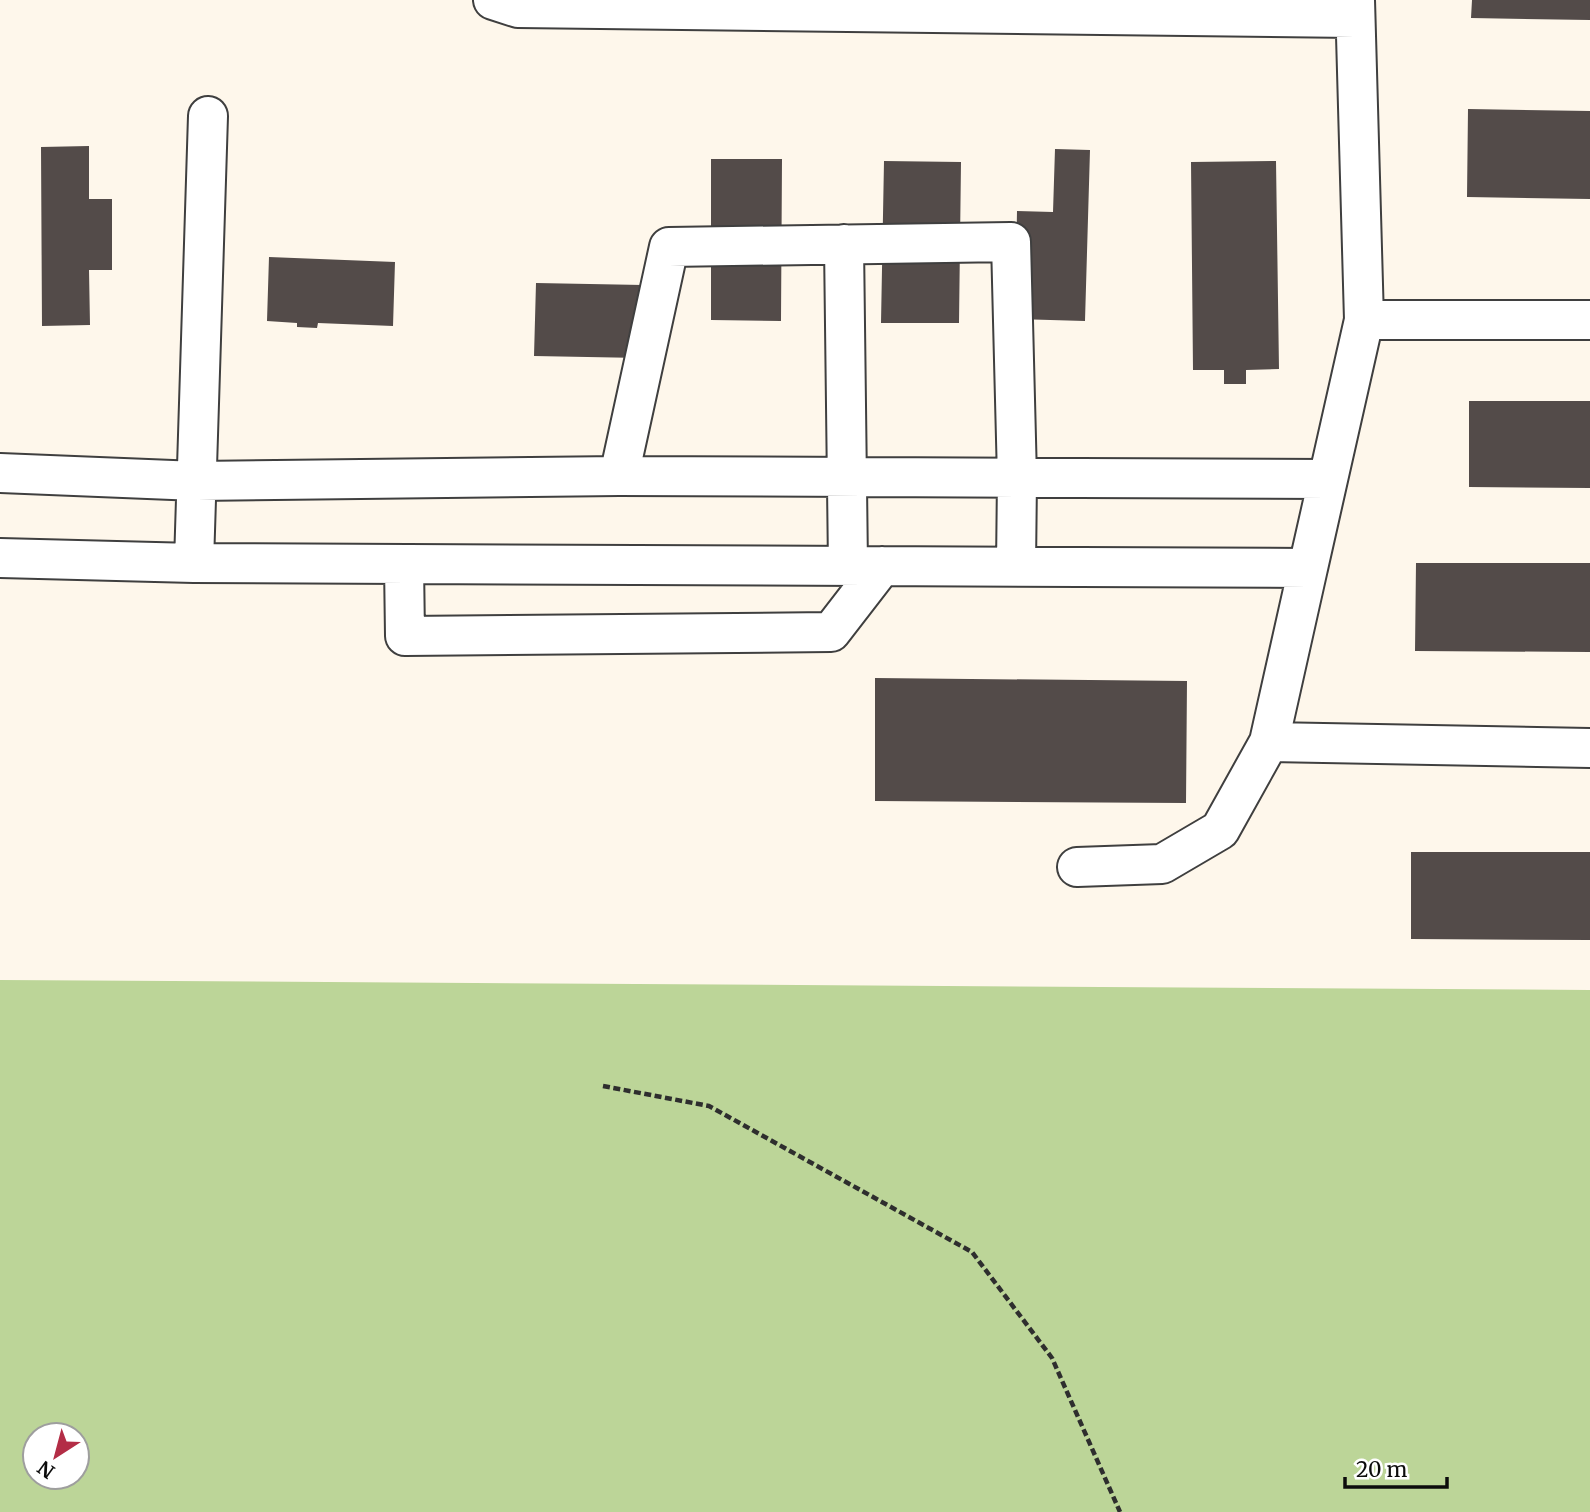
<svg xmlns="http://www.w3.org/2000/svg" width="1590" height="1512" font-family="Merriweather,serif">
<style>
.forest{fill:#bcd598;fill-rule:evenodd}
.building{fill:#534b49}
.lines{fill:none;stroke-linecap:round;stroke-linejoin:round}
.minor-casing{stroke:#3f3f3f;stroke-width:42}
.path{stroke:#2e2e2e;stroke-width:4.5;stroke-dasharray:7 3.5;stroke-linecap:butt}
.minor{stroke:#fff;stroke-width:38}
</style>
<rect width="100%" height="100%" fill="#fef7eb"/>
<path class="forest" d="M 0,980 L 1590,990 L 1590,1512 L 0,1512 ZM 35,1435 L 77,1435 L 77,1477 L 35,1477 Z"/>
<path class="building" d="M 1472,0 L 1590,0 L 1590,20 L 1471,18 Z
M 1468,109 L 1590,111 L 1590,199 L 1467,197 Z
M 89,146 L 89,199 L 112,199 L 112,270 L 89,270 L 90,325 L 42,326 L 41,147 Z
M 1055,149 L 1090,150 L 1085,321 L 1015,319 L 1017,211 L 1053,212 Z
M 711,159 L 782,159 L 781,321 L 711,320 Z
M 884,161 L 961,162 L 959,323 L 881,323 Z
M 1276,161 L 1279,369 L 1246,370 L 1246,384 L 1224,384 L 1224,370 L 1193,370 L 1191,162 Z
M 269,257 L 395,262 L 393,326 L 318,323 L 317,328 L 297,327 L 297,323 L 267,321 Z
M 536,283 L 643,285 L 641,358 L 534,356 Z
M 1469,401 L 1590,401 L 1590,488 L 1469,487 Z
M 1416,563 L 1590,563 L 1590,652 L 1415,651 Z
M 875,678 L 1187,681 L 1186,803 L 875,801 Z
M 1411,852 L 1590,852 L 1590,940 L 1411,939 Z"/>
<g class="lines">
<defs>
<path id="minor" d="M 493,0 L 518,8 L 1355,18
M 844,244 L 848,566
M 1364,320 L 1590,320
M 0,473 L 197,481 L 619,476 L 1328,479
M 619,476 L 669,247 L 1011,242 L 1017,478 L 1016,566
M 0,558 L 194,563 L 1308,568 L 1364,320 L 1355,0
M 194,563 L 208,116
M 404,564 L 405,636 L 831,632 L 882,566
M 1269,742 L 1590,748
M 1077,867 L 1162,864 L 1220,830 L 1269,742 L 1308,568"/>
</defs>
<use href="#minor" class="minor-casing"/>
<path class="path" d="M 603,1086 L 709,1106 L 972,1252 L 1052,1358 L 1120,1512"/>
<use href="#minor" class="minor"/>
</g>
<g transform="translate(56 1456) rotate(216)"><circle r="33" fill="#ffffff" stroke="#9e9e9e" stroke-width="2"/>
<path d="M0-5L12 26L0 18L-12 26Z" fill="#b32d46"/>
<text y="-10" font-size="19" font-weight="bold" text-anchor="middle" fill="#0c0c0c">N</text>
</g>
<path d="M1345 1477v10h102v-10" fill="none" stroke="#0c0c0c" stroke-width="3.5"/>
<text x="1356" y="1477" font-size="21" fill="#0c0c0c" stroke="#ffffff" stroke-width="5" paint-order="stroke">20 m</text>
</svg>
